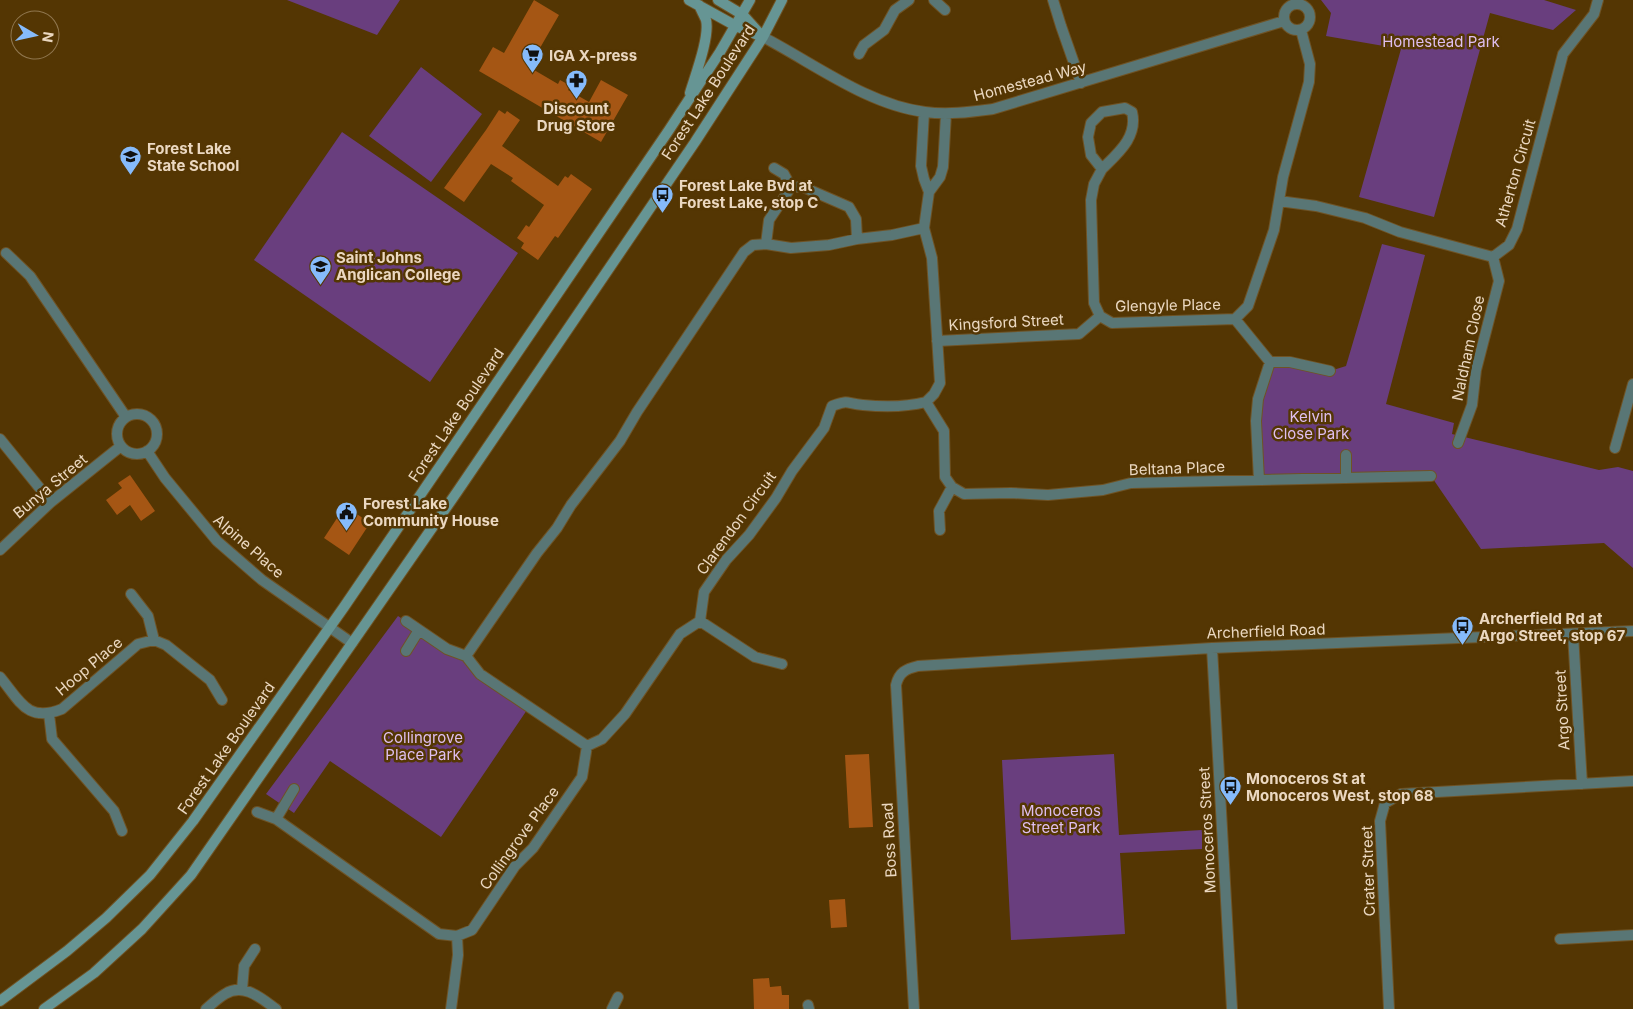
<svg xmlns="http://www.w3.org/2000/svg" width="1633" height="1009" font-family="Inter,sans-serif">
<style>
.green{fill:#693e7e}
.building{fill:#a55614}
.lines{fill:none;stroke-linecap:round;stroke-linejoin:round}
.street-casing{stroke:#6f5325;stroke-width:12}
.secondary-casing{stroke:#6f5325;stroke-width:12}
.street{stroke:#597675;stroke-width:10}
.secondary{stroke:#669594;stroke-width:10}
.labels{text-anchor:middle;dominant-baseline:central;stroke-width:5;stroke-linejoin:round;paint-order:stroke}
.park-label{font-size:15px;fill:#dfbff0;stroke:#543603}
.poi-label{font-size:15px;font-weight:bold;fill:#ebd8c1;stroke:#543603;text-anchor:start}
.street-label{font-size:15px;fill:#ebd8c1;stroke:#543603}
</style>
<rect width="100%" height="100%" fill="#543603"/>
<path class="green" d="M 287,0 L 400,0 L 377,35 Z
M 1321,0 L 1544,0 L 1576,10 L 1553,30 L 1490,13 L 1434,217 L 1359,197 L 1401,49 L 1326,36 L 1331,13 Z
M 421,67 L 482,114 L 431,182 L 369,136 Z
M 342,132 L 518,253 L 430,382 L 254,260 Z
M 1382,244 L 1425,255 L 1386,404 L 1454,423 L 1452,434 L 1599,470 L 1618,467 L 1633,471 L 1633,568 L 1604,543 L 1481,549 L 1431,476 L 1259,480 L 1256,421 L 1270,362 L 1330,371 L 1346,366 Z
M 398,616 L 447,649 L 466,656 L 480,674 L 529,707 L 441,837 L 330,761 L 294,813 L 266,794 Z
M 1114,754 L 1119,835 L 1202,830 L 1202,849 L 1120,853 L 1125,934 L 1011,940 L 1002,760 Z"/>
<path class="building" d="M 534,0 L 559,15 L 529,67 L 558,84 L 560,80 L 571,86 L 568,90 L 589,102 L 601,80 L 628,95 L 601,142 L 479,71 L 493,47 L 504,53 Z
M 499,110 L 505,114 L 507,111 L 520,120 L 502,146 L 558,186 L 565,176 L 568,178 L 571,174 L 592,189 L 558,238 L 555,236 L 538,260 L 521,248 L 524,243 L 517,238 L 526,225 L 529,227 L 544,205 L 511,181 L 513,178 L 491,164 L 464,202 L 444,188 L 486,130 Z
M 130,475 L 155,511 L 141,521 L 130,505 L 117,515 L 106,500 L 122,488 L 118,483 Z
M 345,506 L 370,523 L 349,555 L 324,538 Z
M 869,754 L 873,827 L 849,828 L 845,755 Z
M 845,899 L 847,927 L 831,928 L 829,900 Z
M 769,978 L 770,987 L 781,986 L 782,995 L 789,995 L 789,1009 L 754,1009 L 753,979 Z"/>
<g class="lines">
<defs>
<path id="street" d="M 934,0 L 945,10
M 1053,0 L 1061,26 L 1081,83
M1284 17a13 13 0 1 1 26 0a13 13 0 1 1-26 0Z
M 763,37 C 813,63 868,105 925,112 C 948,115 970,112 993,109 L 1284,21
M 859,54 L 864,45 L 884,30 L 895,10 L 909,0
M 1125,108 L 1132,112 C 1138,137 1118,153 1102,169 L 1091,155 L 1088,137 L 1091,123 L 1102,112 Z
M 924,112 L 921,166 L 924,179 L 929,192 L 924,228 L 932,258 L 940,383 L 934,394 L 926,402
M 774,168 L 784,174 L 791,187
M 1102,169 L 1094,184 L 1091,200 L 1094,303 L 1100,316 L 1112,323 L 1235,319 L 1248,306 L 1274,230 L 1283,177 L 1309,82 L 1310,64 L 1301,30
M 929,192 L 940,177 L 943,167 L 946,114
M 1279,201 L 1316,206 L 1365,218 L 1400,232 L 1493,257 L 1509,245 L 1517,229 L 1563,54 L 1594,14 L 1598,0
M 766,244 L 769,220 L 791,187 L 803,187 L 849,207 L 856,219 L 857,239
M 6,253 L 30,276 L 126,417
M 1235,319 L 1270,362
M 937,341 L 1079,334 L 1100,316
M 926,402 L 944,431 L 945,477 L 952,487 L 964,494 L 1011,493 L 1048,495 L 1103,490 L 1131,483 L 1431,476
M117 434a20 20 0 1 1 40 0a20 20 0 1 1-40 0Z
M 0,439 L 51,502
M 1458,443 L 1472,405 L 1476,370 L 1499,281 L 1493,257
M 1615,448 L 1633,384
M 147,451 L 165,478 L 217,541 L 262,580 L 352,643
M 1346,455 L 1346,478
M 1259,480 L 1256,421 L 1258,399 L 1270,362 L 1290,362 L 1330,371
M 940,530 L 939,511 L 952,487
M 0,550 L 51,502 L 121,446
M 131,594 L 148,616 L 154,640
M 406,621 L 447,649 L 466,656 L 480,674 L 587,746 L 602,739 L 625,714 L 680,634 L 700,621 L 704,592 L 726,560 L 749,535 L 776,498 L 792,471 L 824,428 L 832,406 C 850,399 846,404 863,405 C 883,407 906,407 926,402
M 700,621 L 755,657 L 782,664
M 1573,634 L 1582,784
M 1212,648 L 1232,1009
M 406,651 L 419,630
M 466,656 L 537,553 L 557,528 L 571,505 L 620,441 L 637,412 L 744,252 L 753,245 L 766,244 L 791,248 L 829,245 L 857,239 L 892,235 L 924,228
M 0,677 C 20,701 27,723 62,709 L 138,644 L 154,640 L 166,645 L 210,680 L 222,700
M 49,714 L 52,739 L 114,811 L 122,831
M 257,812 L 276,819 L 439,934 L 457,936 L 472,930 L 515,866 L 533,848 L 582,777 L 587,746
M 276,819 L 294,789
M 1560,939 L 1633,935
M 242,990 L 244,966 L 255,949
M 808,1005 L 809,1009
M 206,1009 C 212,1004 218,998 225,994 C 244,982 262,999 276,1009
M 451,1009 L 458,955 L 457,936
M 612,1009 L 618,997
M 914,1009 L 896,685 C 899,672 906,669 918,666 L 1212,648 L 1633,631
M 1389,1009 L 1380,821 L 1385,803 L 1401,794 L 1633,781"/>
<path id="secondary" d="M 689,0 L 736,26 L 763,37
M 718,0 L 743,15 L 760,34
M 690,93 C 695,76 710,37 706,20 C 704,15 701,10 699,5
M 0,1001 L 67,951 L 106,918 L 150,875 L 193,821 L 344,607 L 669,130 L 720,52 L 750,0
M 44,1009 L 94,973 L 142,929 L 191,875 L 457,492 L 695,142 L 763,37 L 782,0"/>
</defs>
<use href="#street" class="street-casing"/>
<use href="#secondary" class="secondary-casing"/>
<use href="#street" class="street"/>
<use href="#secondary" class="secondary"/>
</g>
<defs>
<symbol id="supermarket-pin" viewBox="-11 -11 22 30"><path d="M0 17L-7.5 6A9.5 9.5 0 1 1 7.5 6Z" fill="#86bbfb" stroke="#543603"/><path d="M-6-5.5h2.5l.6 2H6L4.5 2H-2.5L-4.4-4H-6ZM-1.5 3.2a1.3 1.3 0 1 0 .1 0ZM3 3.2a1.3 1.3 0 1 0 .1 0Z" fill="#111"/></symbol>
<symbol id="pharmacy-pin" viewBox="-11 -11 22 30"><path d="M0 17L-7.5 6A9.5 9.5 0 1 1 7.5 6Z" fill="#86bbfb" stroke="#543603"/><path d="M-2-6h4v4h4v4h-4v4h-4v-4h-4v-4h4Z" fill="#111"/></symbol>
<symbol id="school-pin" viewBox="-11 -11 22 30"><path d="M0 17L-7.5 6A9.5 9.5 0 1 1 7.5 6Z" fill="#86bbfb" stroke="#543603"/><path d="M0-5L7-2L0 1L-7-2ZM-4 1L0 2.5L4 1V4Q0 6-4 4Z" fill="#111"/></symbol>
<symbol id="bus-pin" viewBox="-11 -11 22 30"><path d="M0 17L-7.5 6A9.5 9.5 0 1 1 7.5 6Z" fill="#86bbfb" stroke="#543603"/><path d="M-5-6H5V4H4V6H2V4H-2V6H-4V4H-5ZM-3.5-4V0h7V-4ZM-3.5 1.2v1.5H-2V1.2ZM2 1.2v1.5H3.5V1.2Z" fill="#111"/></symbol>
<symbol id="civic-pin" viewBox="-11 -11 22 30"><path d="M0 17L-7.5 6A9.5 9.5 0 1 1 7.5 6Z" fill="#86bbfb" stroke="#543603"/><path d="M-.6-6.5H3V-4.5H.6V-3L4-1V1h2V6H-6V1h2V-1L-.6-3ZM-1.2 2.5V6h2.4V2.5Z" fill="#111"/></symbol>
</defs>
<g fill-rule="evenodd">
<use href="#supermarket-pin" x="520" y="42" width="25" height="34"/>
<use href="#pharmacy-pin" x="564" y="68" width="25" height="34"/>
<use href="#school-pin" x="118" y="144" width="25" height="34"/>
<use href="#bus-pin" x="650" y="182" width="25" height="34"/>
<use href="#school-pin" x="308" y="254" width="25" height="34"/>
<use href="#civic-pin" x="334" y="500" width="25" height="34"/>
<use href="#bus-pin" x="1450" y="614" width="25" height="34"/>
<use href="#bus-pin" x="1218" y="774" width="25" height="34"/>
</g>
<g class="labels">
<g class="park-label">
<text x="1441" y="41">Homestead Park</text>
<text x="1311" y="416">Kelvin<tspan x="1311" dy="17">Close Park</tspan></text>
<text x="423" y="737">Collingrove<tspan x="423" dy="17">Place Park</tspan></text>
<text x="1061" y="810">Monoceros<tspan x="1061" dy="17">Street Park</tspan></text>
</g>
<g class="poi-label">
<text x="549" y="55">IGA X-press</text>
<text x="576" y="108" text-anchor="middle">Discount<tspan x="576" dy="17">Drug Store</tspan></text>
<text x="147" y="148">Forest Lake<tspan x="147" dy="17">State School</tspan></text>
<text x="679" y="185">Forest Lake Bvd at<tspan x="679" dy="17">Forest Lake, stop C</tspan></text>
<text x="336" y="257">Saint Johns<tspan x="336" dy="17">Anglican College</tspan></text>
<text x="363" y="503">Forest Lake<tspan x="363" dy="17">Community House</tspan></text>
<text x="1479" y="618">Archerfield Rd at<tspan x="1479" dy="17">Argo Street, stop 67</tspan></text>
<text x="1246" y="778">Monoceros St at<tspan x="1246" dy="17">Monoceros West, stop 68</tspan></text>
</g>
<g class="street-label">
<text transform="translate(1030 81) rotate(-15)">Homestead Way</text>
<text transform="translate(708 92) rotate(-57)">Forest Lake Boulevard</text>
<text transform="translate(1515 173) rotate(-74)">Atherton Circuit</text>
<text transform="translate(1168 305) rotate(-1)">Glengyle Place</text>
<text transform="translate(1006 322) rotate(-3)">Kingsford Street</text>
<text transform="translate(1468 348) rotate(-78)">Naldham Close</text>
<text transform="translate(456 415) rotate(-56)">Forest Lake Boulevard</text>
<text transform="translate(1177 468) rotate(-2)">Beltana Place</text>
<text transform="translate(50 486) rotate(-40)">Bunya Street</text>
<text transform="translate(736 523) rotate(-54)">Clarendon Circuit</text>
<text transform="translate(249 546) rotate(41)">Alpine Place</text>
<text transform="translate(1266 631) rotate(-2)">Archerfield Road</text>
<text transform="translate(89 666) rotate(-40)">Hoop Place</text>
<text transform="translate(1562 710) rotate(-93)">Argo Street</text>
<text transform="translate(226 748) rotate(-55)">Forest Lake Boulevard</text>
<text transform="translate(1207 830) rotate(-93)">Monoceros Street</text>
<text transform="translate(519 838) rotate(-54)">Collingrove Place</text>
<text transform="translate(889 840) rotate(-93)">Boss Road</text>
<text transform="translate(1368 871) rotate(-92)">Crater Street</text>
</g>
</g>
<g transform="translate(35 35) rotate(99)"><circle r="24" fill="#543603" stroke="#90774f"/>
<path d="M0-4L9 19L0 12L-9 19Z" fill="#86bbfb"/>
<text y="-8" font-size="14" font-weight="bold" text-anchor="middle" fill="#ebd8c1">N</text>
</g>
</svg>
